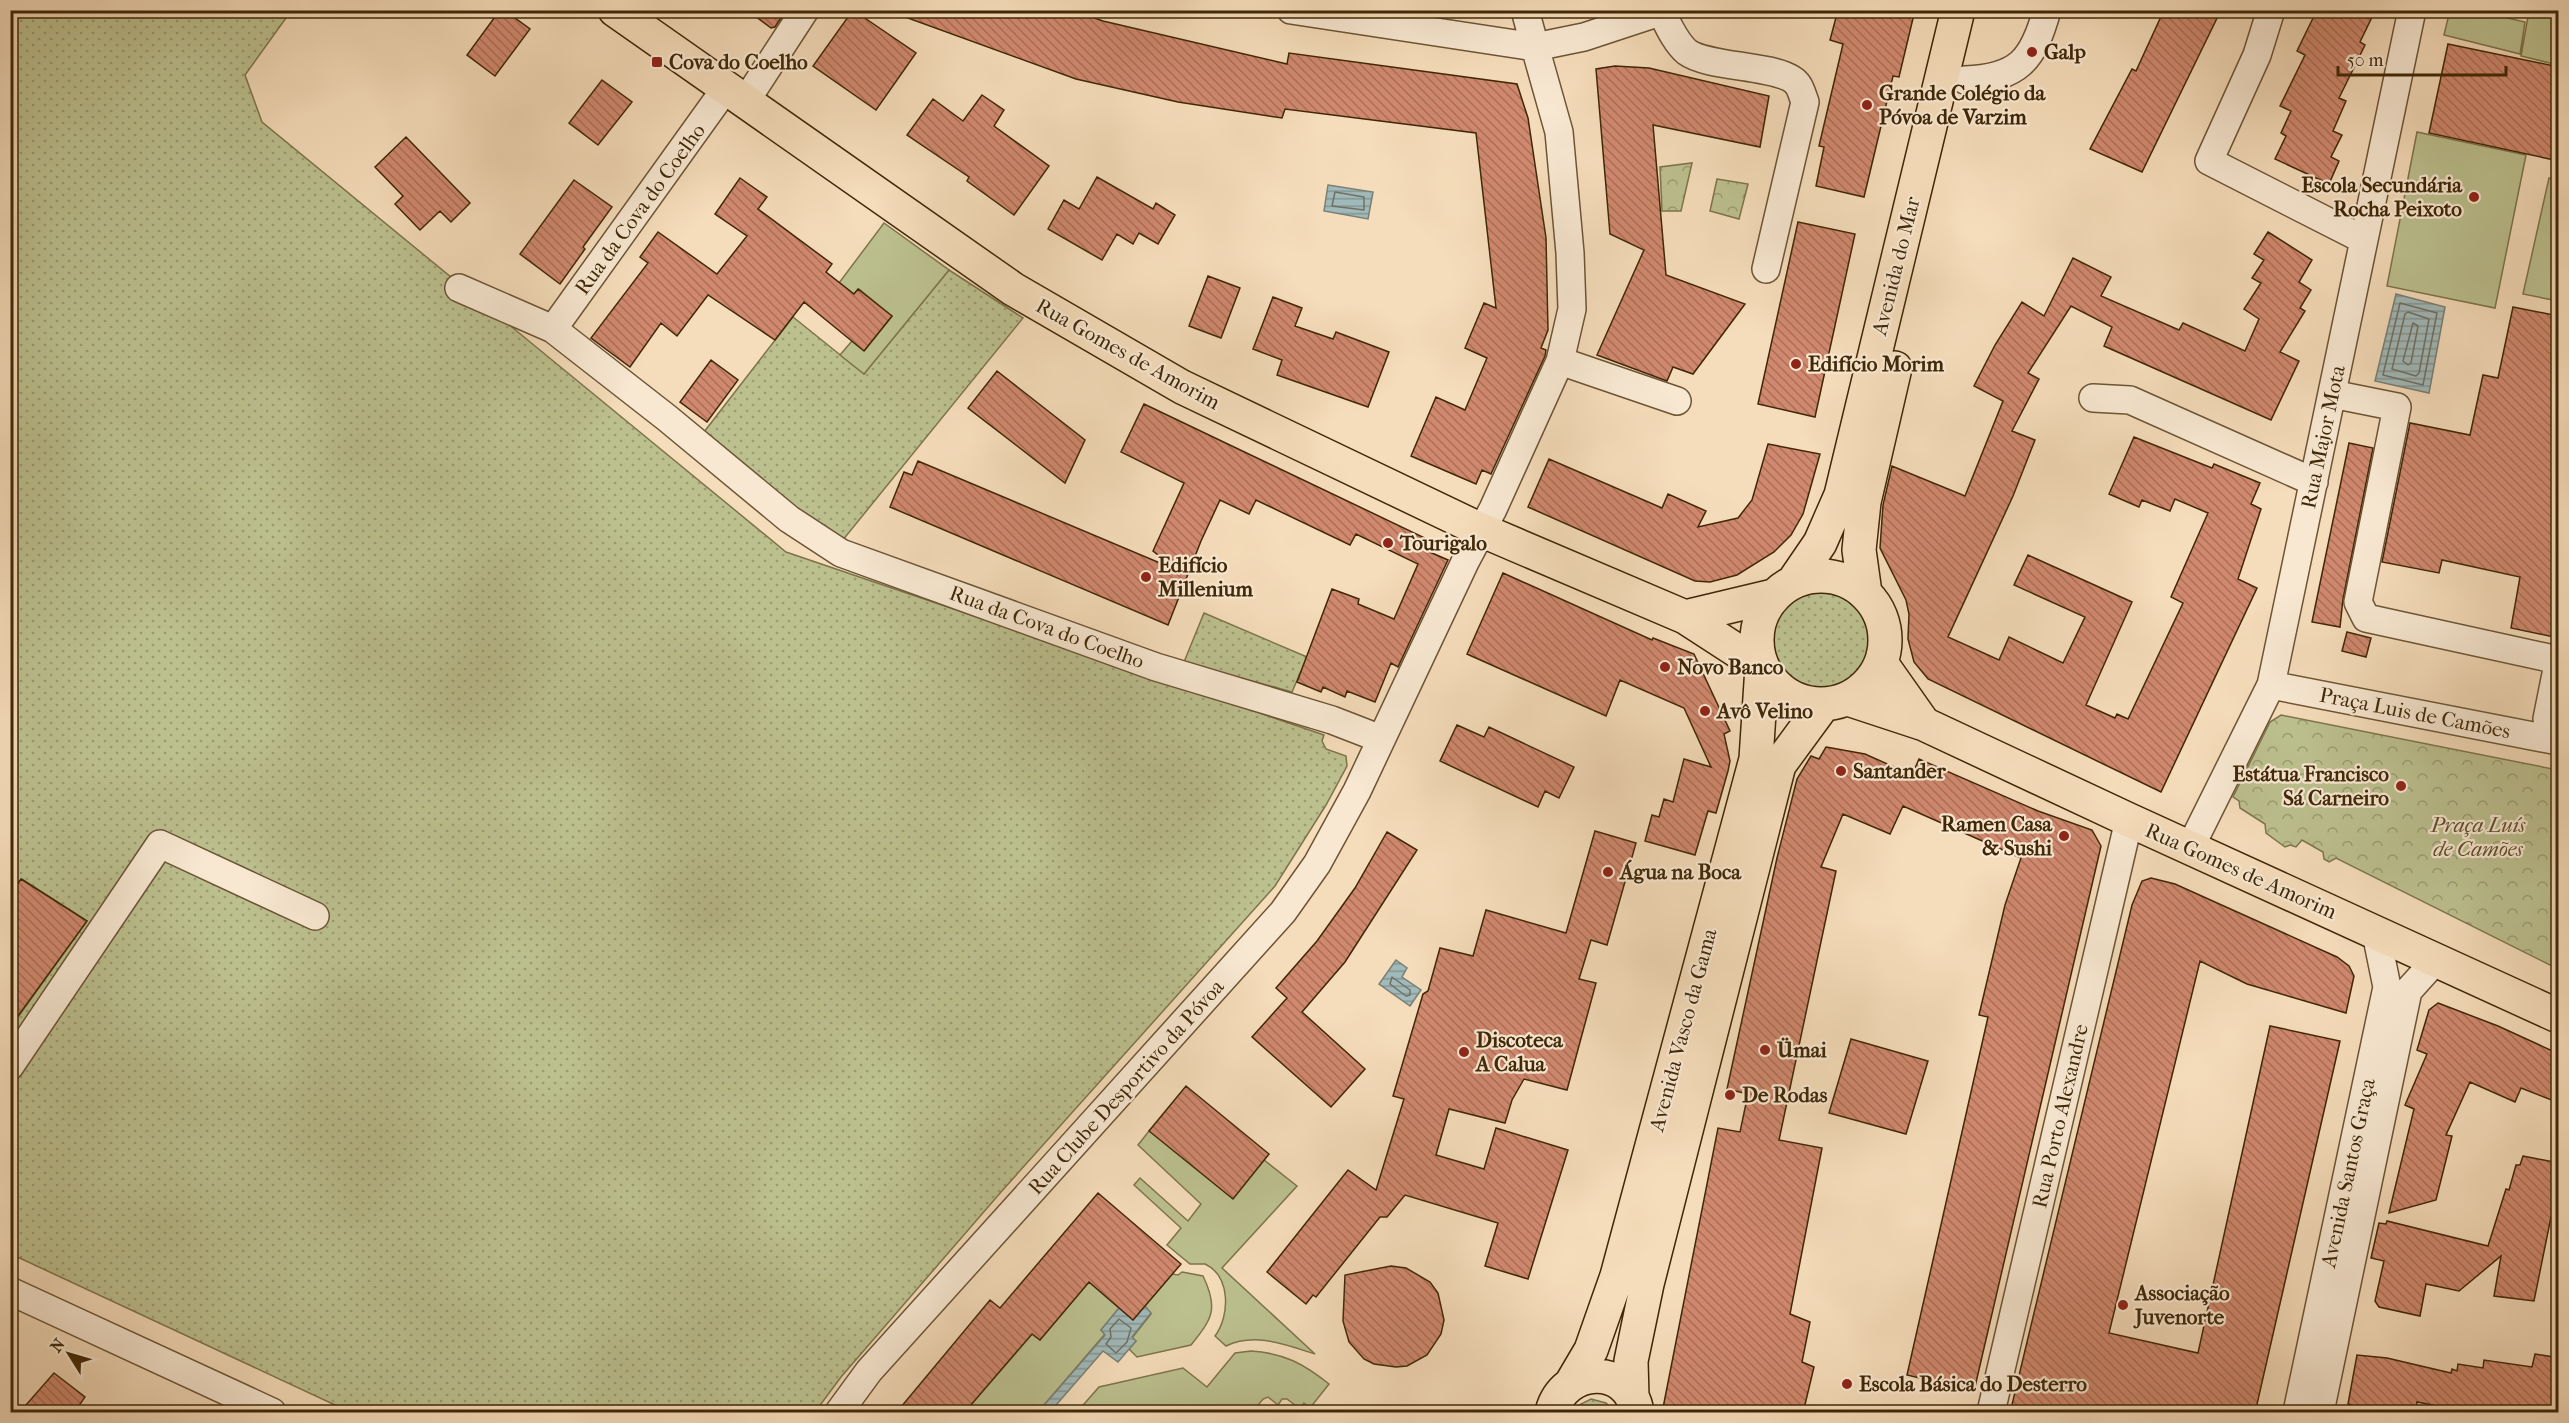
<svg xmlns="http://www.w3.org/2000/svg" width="2569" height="1423" font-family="'IM FELL French Canon',serif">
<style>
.grass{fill:url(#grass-dots);stroke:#7e744b;stroke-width:1.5}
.park{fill:url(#park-crowns);stroke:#7e744b;stroke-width:1.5}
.garden{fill:#bcc08f;stroke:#7e744b;stroke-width:1.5}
.water{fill:url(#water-rules);stroke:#797f72;stroke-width:1.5}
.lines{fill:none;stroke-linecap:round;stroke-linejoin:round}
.shore{stroke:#707060;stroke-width:1.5}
.building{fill:url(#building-back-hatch);stroke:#3f2707;stroke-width:1.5}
.minor-casing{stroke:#6c5434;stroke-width:30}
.major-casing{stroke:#3f2707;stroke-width:36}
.minor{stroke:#f8e8d2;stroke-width:27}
.major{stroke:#f5dcba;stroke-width:33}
.poi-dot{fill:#8f2418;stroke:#f8e8d2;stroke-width:2}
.labels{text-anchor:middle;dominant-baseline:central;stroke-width:4.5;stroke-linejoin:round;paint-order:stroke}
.poi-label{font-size:21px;font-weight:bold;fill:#3f2707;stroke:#f8e8d2;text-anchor:start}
.street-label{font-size:21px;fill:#3f2707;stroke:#f8e8d2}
.park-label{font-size:21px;font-style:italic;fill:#5e4d29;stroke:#f8e8d2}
</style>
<defs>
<pattern id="grass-dots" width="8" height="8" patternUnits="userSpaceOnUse" patternTransform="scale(1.5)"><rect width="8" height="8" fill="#bcc08f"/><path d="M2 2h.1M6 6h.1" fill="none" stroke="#9a9c73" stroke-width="1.8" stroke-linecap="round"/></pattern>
<pattern id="park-crowns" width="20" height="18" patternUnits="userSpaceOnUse" patternTransform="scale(1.5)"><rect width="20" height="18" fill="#bcc08f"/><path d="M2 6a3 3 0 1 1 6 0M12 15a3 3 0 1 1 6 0" fill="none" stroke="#9a9c73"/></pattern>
<pattern id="water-rules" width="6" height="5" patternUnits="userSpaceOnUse" patternTransform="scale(1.5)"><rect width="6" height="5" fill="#a0b9ba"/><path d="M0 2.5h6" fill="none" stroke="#849695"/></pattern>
<pattern id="building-back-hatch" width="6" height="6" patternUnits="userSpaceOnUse" patternTransform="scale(1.5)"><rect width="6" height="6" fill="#d0886e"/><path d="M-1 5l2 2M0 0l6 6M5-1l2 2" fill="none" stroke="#aa6f58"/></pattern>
</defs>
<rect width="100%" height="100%" fill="#f5dcba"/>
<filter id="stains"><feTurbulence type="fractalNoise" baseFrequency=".00333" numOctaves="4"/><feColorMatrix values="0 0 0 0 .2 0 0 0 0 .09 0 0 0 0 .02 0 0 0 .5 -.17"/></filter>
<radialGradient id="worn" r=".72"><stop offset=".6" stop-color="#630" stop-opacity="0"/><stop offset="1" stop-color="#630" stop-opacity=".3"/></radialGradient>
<path class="grass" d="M 11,11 L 291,11 L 245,75 L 262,122 L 786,552 L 1324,735 L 1322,741 L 1326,749 L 1346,756 L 1347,766 L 1326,805 L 1275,886 L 1001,1192 L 841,1377 L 815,1412 L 350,1412 L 11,1254 L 11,1027 L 87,921 L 22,879 L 11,895 Z
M 949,270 L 1023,318 L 842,541 L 771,492 L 704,432 L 793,317 L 864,374 Z
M1771 640a52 52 0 1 1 104 0a52 52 0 1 1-104 0Z
M 1204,613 L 1307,657 L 1292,692 L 1184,662 Z
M 1591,1399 L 1606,1403 L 1614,1412 L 1572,1412 L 1577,1406 Z"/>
<path class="park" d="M 1692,163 L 1681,211 L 1662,211 L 1660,167 Z
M 1717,179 L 1748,184 L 1739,219 L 1710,211 Z
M 2281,715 L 2558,770 L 2558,969 L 2336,858 L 2329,862 L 2324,859 L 2323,852 L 2302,840 L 2296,847 L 2290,845 L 2285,847 L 2266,833 L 2265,824 L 2240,808 L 2239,801 L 2233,797 L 2270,722 Z"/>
<path class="garden" d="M 2450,10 L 2477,11 L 2525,22 L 2520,54 L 2444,35 Z
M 2529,11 L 2558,11 L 2558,65 L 2521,56 Z
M 2417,132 L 2526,155 L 2495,308 L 2387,286 Z
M 2549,178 L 2558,180 L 2558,301 L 2523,294 Z
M 884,223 L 949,270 L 864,374 L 840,355 L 852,341 L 865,350 L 892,316 L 859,289 L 854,294 L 836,287 Z
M 1149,1131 L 1264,1160 L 1297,1186 L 1222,1268 L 1315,1354 C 1286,1345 1255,1332 1226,1346 L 1215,1336 C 1230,1316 1231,1276 1205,1264 L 1190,1264 L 1167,1245 L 1181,1228 L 1134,1185 L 1140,1178 L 1188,1221 L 1201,1204 L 1138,1145 Z
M 1182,1272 L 1203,1276 C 1219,1309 1212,1319 1191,1345 L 1137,1357 L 1129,1349 L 1136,1341 L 1132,1338 L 1151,1314 L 1145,1306 L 1172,1274 L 1178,1275 Z
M 1089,1282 L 1119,1308 L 1101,1330 L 1105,1334 L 1038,1412 L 964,1412 L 1032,1334 L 1040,1340 Z
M 1251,1351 C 1284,1353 1304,1364 1329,1384 L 1310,1408 L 1304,1403 L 1300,1409 L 1287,1399 L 1282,1399 L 1278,1405 L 1268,1397 L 1263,1399 L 1255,1409 L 1251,1406 L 1246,1412 L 1077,1412 L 1099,1387 L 1183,1368 L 1207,1387 L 1235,1353 Z"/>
<path class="water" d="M 1328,185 L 1373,192 L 1368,219 L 1324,211 Z
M 2396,294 L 2445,307 L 2429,393 L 2375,381 Z
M 1396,960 L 1407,968 L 1402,977 L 1421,990 L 1410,1006 L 1379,984 Z
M 1145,1306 L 1151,1313 L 1132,1337 L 1136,1341 L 1118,1362 L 1103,1351 L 1050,1412 L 1038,1412 L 1105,1335 L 1101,1330 L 1119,1308 L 1133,1320 Z"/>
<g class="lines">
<path class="shore" d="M 1335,192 L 1364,197 L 1364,210 L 1332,206 Z
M 2400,303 L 2437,313 L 2423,385 L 2383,375 Z
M 2408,312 L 2429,319 L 2419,373 L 2416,376 L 2392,369 L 2405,314 Z
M 2413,323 L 2418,326 L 2411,363 L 2408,365 L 2403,361 Z
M 1392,977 L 1410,990 L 1410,995 L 1406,996 L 1390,984 Z
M 1119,1319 L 1131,1328 L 1127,1342 L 1116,1353 L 1106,1344 L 1111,1337 L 1110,1329 Z"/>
</g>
<path class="building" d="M 500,10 L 504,10 L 530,29 L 495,76 L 467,55 Z
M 747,10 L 786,10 L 775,27 L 771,28 Z
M 853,10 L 916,53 L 876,110 L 813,66 Z
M 894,10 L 1072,10 L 1103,21 L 1287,64 L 1289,53 L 1517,84 L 1528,118 L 1546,238 L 1548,330 L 1541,348 L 1546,350 L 1545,356 L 1491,474 L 1482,470 L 1476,484 L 1411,456 L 1436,397 L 1465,410 L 1487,358 L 1465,348 L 1484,303 L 1496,308 L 1476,133 L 1285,109 L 1282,118 L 1178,102 L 1076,79 L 894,13 Z
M 1838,10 L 1915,10 L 1899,77 L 1893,76 L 1864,197 L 1816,186 L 1824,147 L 1819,146 L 1843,44 L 1830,40 Z
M 2164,10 L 2221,10 L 2142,172 L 2090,149 L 2132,69 L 2136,71 Z
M 2317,10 L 2364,10 L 2373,15 L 2360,42 L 2365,45 L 2339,98 L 2346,101 L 2333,131 L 2342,135 L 2331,157 L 2339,161 L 2329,184 L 2275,159 L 2286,136 L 2281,133 L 2291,111 L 2280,106 L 2305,55 L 2297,51 Z
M 2448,44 L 2559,67 L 2559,161 L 2429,133 Z
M 1615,66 L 1649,68 L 1769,96 L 1760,147 L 1653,125 L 1666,275 L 1745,304 L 1693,374 L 1673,367 L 1667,381 L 1597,355 L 1644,250 L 1610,234 L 1596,69 Z
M 602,80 L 632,102 L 598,145 L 569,123 Z
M 982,95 L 1004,110 L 994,126 L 1049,166 L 1014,215 L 967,181 L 969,177 L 907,135 L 933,99 L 963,121 Z
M 406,137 L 470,203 L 451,222 L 440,211 L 420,230 L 395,204 L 403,196 L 375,167 Z
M 1097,177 L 1153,209 L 1156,203 L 1175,215 L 1158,244 L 1139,233 L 1133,244 L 1117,234 L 1102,260 L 1048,229 L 1064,200 L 1079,209 Z
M 740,178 L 767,197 L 758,209 L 832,264 L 826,272 L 854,294 L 858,289 L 892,316 L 864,351 L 804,302 L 775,340 L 708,295 L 677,336 L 661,323 L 630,367 L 591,338 L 648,263 L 640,257 L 658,232 L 717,274 L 747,236 L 715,214 Z
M 574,180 L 612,207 L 583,247 L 585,249 L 560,284 L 520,254 Z
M 1798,222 L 1855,234 L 1815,417 L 1758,404 Z
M 2268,232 L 2312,260 L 2299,282 L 2311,290 L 2300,308 L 2305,311 L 2280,352 L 2299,361 L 2271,420 L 2104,346 L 2112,327 L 2071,306 L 2028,373 L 2039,379 L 2012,431 L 2035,440 L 2013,496 L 1948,637 L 1999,660 L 2009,637 L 2063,663 L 2085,617 L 2014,585 L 2028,555 L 2132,602 L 2086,705 L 2115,718 L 2117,714 L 2128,719 L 2183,603 L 2171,597 L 2208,513 L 2175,499 L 2170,511 L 2142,500 L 2139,507 L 2109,494 L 2134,437 L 2212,468 L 2214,464 L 2260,483 L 2251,504 L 2261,509 L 2238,579 L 2257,588 L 2161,792 L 1928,679 L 1914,662 L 1908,639 L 1909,614 L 1906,600 L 1880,548 L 1883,505 L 1892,466 L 1965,496 L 2003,401 L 1974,386 L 1995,345 L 2022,302 L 2044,316 L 2073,258 L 2111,277 L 2101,296 L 2179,330 L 2183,323 L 2245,351 L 2259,319 L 2244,309 L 2261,283 L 2252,278 L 2264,260 L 2254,254 Z
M 1208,276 L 1240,288 L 1221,338 L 1189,326 Z
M 1273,297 L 1302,308 L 1295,326 L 1333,339 L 1336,332 L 1389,352 L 1368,407 L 1277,375 L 1282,360 L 1253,349 Z
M 2513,307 L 2559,316 L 2559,638 L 2511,628 L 2520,577 L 2442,560 L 2439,573 L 2382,562 L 2410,423 L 2470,435 L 2483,375 L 2498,378 Z
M 711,360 L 738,380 L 707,422 L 680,402 Z
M 997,371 L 1085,440 L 1065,483 L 968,408 Z
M 1144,404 L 1429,540 L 1425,550 L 1448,560 L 1398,667 L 1391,663 L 1375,702 L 1347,691 L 1345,697 L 1323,687 L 1321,692 L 1297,682 L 1332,589 L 1359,599 L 1358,604 L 1394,619 L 1418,564 L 1356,534 L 1350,545 L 1256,500 L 1249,514 L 1220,500 L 1201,541 L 1168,625 L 890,507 L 904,472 L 912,475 L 918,461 L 1167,566 L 1168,563 L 1153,551 L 1184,483 L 1121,452 Z
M 2349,443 L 2373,448 L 2343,599 L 2340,627 L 2312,622 Z
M 1768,444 L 1820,454 L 1803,514 L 1791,535 L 1774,552 L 1737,575 L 1710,582 L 1695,581 L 1528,507 L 1549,459 L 1662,508 L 1668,494 L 1706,511 L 1698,527 L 1738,518 L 1752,500 Z
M 1503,573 L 1652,640 L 1653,638 L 1694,654 L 1730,731 L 1724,734 L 1730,761 L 1728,771 L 1716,813 L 1708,811 L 1695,855 L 1645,841 L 1652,815 L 1659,817 L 1664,799 L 1673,802 L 1684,759 L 1711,767 L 1684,708 L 1620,680 L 1606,716 L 1467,654 Z
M 2347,632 L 2371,638 L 2366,657 L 2342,651 Z
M 1457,725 L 1484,737 L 1489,727 L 1574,767 L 1559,798 L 1545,791 L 1538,807 L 1440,761 Z
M 1826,747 L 1865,754 L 1912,775 L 1919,759 L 2038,811 L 2092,830 L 2101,846 L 1974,1391 L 1907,1375 L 1988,1017 L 1979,1015 L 2005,905 L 2021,858 L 1903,806 L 1890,834 L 1843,814 L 1821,867 L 1836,871 L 1779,1140 L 1822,1148 L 1790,1314 L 1810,1322 L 1802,1362 L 1814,1367 L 1803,1413 L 1662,1413 L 1718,1128 L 1740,1132 L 1748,1094 L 1727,1089 L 1777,858 L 1797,779 L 1811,756 L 1819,759 Z
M 1595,831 L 1636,843 L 1607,945 L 1591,940 L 1579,979 L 1596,983 L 1567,1090 L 1524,1079 L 1512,1100 L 1505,1123 L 1449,1109 L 1436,1155 L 1484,1169 L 1496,1128 L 1568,1150 L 1528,1279 L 1485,1266 L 1498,1223 L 1405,1195 L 1387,1217 L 1380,1217 L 1316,1297 L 1313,1295 L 1306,1304 L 1267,1272 L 1348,1170 L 1376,1190 L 1404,1099 L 1393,1096 L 1423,994 L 1428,991 L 1440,948 L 1473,956 L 1486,910 L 1566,933 Z
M 1387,832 L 1417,850 L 1345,962 L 1302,1012 L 1365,1069 L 1331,1107 L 1252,1037 L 1287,998 L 1276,988 L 1317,941 L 1355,888 Z
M 2151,878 L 2175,884 L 2337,957 L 2349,966 L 2354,976 L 2346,1013 L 2247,984 L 2200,961 L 2109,1333 L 2198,1353 L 2270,1026 L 2340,1041 L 2255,1413 L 2010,1413 L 2132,905 L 2142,881 Z
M 21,879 L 87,921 L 10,1027 L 10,895 Z
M 2438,1003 L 2498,1026 L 2559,1054 L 2559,1103 L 2521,1088 L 2515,1102 L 2470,1082 L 2446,1135 L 2452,1136 L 2436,1200 L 2389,1213 L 2414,1109 L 2405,1105 L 2427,1054 L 2417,1050 L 2429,1010 Z
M 1851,1039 L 1928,1061 L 1906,1134 L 1829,1113 Z
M 1186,1086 L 1269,1154 L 1233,1199 L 1149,1131 Z
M 2523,1156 L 2559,1163 L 2554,1187 L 2559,1188 L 2559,1218 L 2551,1217 L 2534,1301 L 2494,1296 L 2501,1256 L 2459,1291 L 2426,1284 L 2420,1316 L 2379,1307 L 2375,1301 L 2384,1261 L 2371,1258 L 2379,1223 L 2386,1224 L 2387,1221 L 2488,1246 L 2506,1189 L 2509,1190 L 2516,1165 L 2520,1165 Z
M 1098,1193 L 1181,1264 L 1133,1320 L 1089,1282 L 1040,1340 L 1032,1334 L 964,1413 L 896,1413 L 990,1300 L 1000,1308 Z
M 1391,1266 L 1406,1268 L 1430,1282 L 1438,1293 L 1444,1320 L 1441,1334 L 1427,1355 L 1407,1366 L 1396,1367 L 1374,1364 L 1364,1359 L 1349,1342 L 1343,1321 L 1345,1275 Z
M 2535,1354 L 2559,1358 L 2559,1413 L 2509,1413 L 2485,1407 L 2484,1413 L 2458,1413 L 2458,1410 L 2417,1402 L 2416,1409 L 2406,1407 L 2405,1413 L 2350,1413 L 2352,1405 L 2348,1404 L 2357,1355 L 2387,1358 L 2451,1373 L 2452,1369 L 2457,1371 L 2458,1364 L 2483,1368 L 2484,1360 L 2532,1367 Z
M 54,1373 L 85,1397 L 74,1413 L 19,1413 Z"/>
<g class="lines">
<defs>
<path id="minor" d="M 1291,10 L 1535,47 L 1525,10
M 2271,10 L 2257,55 L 2209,161 L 2364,240
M 1662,13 C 1668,25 1676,43 1687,52 C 1710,69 1785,64 1798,85 C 1801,89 1803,97 1805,102 L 1766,269
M 1965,80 C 2018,78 2033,61 2047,10
M 745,102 L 805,10
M 459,288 L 553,329 L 667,418 L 789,519 L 841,553 L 1156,667 L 1332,720 L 1381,739
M 553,329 L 726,88
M 1560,361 L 1677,401
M 2332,394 L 2397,407 L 2358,602 L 2366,618 L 2558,660
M 2093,398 L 2130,400 L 2314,482
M 2271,685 L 2558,741
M 2547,719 L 2558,664
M 2190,848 L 2271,685 L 2412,10
M 10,1066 L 160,844 L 315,916
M 10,1291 L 272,1412
M 839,1412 L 869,1371 L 1283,912 L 1317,864 L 1357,791 L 1465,562 L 1493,509 L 1560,361 L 1572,309 L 1570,253 L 1559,132 L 1535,47 L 1584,37 L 1666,10
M 1991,1412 L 2129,820
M 2297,1412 L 2387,987 L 2376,933
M 2320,1412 L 2408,991 L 2436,960"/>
<path id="major" d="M 615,10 L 1013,289 L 1182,387 L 1481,530 L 1685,617 L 1762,667
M1757 640a64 64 0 1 1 128 0a64 64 0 1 1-128 0Z
M 1794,581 L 1820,543 L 1841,495 L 1958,10
M 1865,593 L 1859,550 L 1864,502 L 1895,368
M 1685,617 L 1773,596
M 1881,663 L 1924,724
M 1848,699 L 1924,724 L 2129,820 L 2558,1016
M 1571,1384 L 1591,1350 L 1617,1276 L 1756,759 L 1762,667
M 1632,1397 L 1631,1361 L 1647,1284 L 1779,765 L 1823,705
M 1552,1412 C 1564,1366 1629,1363 1637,1412"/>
</defs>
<use href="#minor" class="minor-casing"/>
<use href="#major" class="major-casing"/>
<use href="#minor" class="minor"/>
<use href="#major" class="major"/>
</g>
<g class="poi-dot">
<circle cx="2032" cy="52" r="6"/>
<rect x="651" y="56" width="12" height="12" rx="3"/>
<circle cx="1867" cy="105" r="6"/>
<circle cx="2474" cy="197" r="6"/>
<circle cx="1796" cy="364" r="6"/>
<circle cx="1388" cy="543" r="6"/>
<circle cx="1146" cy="577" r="6"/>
<circle cx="1665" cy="667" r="6"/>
<circle cx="1705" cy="711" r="6"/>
<circle cx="1841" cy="771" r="6"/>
<circle cx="2401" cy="786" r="6"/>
<circle cx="2064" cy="836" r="6"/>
<circle cx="1608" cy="872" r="6"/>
<circle cx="1765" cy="1050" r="6"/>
<circle cx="1464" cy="1052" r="6"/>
<circle cx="1730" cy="1095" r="6"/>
<circle cx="2123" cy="1305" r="6"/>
<circle cx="1847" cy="1384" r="6"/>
</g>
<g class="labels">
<g class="poi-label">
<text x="2044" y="52">Galp</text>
<text x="669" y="62">Cova do Coelho</text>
<text x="1879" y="93">Grande Colégio da<tspan x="1879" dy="24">Póvoa de Varzim</tspan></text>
<text x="2462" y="185" text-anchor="end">Escola Secundária<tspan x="2462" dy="24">Rocha Peixoto</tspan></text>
<text x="1808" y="364">Edifício Morim</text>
<text x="1400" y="543">Tourigalo</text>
<text x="1158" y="565">Edifício<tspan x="1158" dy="24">Millenium</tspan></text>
<text x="1677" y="667">Novo Banco</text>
<text x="1717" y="711">Avô Velino</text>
<text x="1853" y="771">Santander</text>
<text x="2389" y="774" text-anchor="end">Estátua Francisco<tspan x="2389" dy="24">Sá Carneiro</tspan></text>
<text x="2052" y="824" text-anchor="end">Ramen Casa<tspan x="2052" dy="24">&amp; Sushi</tspan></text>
<text x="1620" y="872">Água na Boca</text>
<text x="1476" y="1040">Discoteca<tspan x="1476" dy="24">A Calua</tspan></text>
<text x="1777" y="1050">Ümai</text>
<text x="1742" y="1095">De Rodas</text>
<text x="2135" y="1293">Associação<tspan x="2135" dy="24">Juvenorte</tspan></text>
<text x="1859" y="1384">Escola Básica do Desterro</text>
</g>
<g class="street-label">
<text transform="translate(640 209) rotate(-54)">Rua da Cova do Coelho</text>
<text transform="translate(1896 266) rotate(-76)">Avenida do Mar</text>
<text transform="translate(1128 354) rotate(29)">Rua Gomes de Amorim</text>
<text transform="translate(2323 437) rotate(-78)">Rua Major Mota</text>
<text transform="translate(1047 627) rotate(20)">Rua da Cova do Coelho</text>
<text transform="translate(2415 713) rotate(11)">Praça Luis de Camões</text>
<text transform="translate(2241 871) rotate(24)">Rua Gomes de Amorim</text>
<text transform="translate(1683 1030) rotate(-75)">Avenida Vasco da Gama</text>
<text transform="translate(1126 1087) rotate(-48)">Rua Clube Desportivo da Póvoa</text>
<text transform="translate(2060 1116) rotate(-77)">Rua Porto Alexandre</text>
<text transform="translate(2348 1173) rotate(-78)">Avenida Santos Graça</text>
</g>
<g class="park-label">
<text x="2478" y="825">Praça Luís<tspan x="2478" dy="24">de Camões</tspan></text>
</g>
</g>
<rect width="2569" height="1423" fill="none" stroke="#f5dcba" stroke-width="36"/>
<rect x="12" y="12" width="2545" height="1399" fill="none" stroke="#3f2707" stroke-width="3"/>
<rect x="18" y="18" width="2533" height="1387" fill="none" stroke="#3f2707" stroke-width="1.5"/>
<g transform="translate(69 1354) rotate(307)" stroke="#f8e8d2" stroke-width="4.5" paint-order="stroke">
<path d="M0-4.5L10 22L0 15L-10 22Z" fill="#3f2707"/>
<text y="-9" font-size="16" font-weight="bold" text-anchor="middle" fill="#3f2707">N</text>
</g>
<path d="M2338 66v9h168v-9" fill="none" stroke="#3f2707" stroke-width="3"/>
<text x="2347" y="66" font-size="18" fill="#3f2707" stroke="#f8e8d2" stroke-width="4.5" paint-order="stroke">50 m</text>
<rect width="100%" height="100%" filter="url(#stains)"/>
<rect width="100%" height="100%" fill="url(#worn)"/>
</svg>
